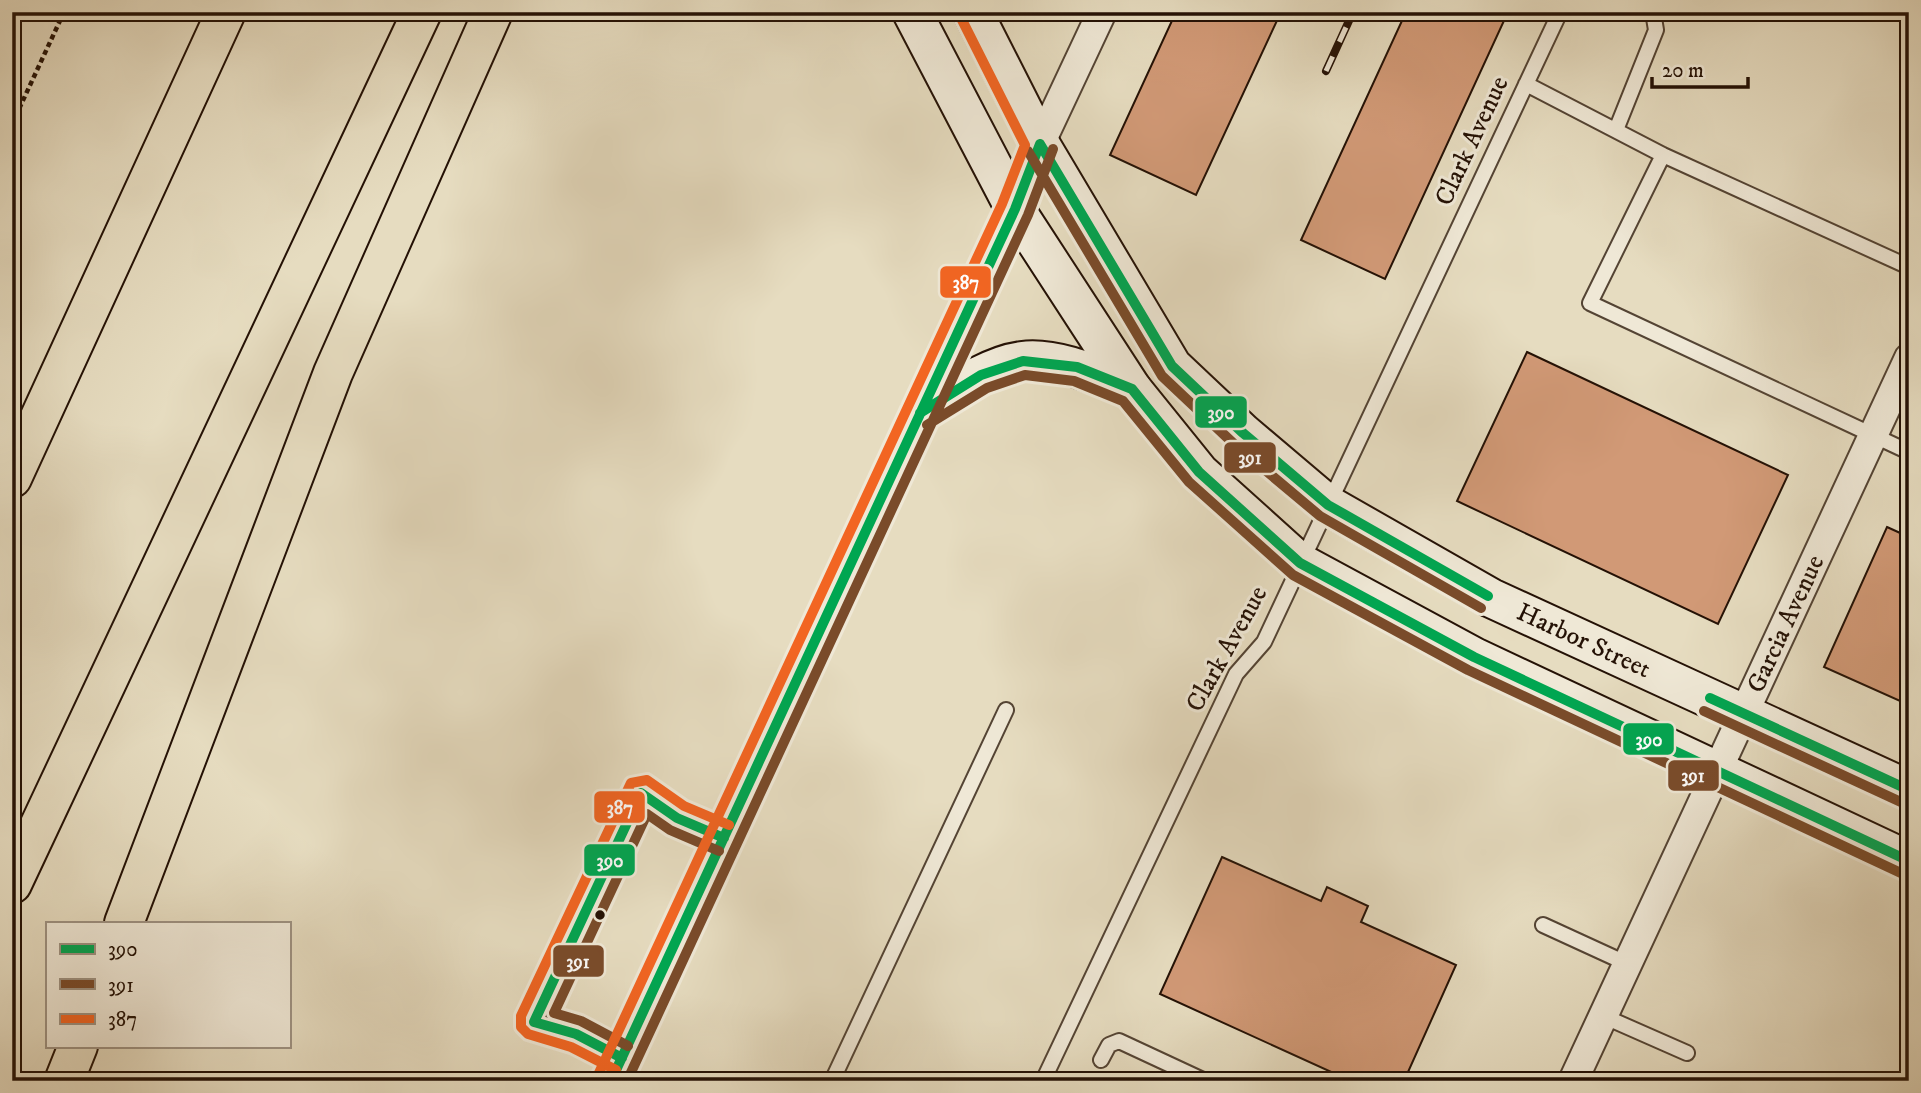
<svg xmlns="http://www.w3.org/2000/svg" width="1921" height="1093" font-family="'IM FELL DW Pica',serif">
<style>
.building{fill:#d19976;stroke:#241105;stroke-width:2}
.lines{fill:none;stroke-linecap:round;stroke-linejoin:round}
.lane-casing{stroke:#544434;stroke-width:18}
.street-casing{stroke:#544434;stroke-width:32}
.secondary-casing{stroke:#241105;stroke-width:42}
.highway-casing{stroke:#241105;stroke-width:42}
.path{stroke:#241105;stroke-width:4.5;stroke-dasharray:5 3.5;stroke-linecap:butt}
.lane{stroke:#efe8d6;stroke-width:14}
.street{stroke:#efe8d6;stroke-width:28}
.secondary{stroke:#efe8d6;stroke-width:38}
.highway{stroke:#e6dcc0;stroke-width:38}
.rail-casing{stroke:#241105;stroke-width:8}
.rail{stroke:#efe8d6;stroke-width:5;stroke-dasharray:16;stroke-linecap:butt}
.bus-1-casing{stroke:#efe8d6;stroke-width:16}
.bus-2-casing{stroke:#efe8d6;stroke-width:16}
.bus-3-casing{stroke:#efe8d6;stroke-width:16}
.bus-1{stroke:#00a651;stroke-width:10}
.bus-2{stroke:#7a4b2a;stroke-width:10}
.bus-3{stroke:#f26522;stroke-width:10}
.bus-dot{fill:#241105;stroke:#efe8d6;stroke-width:2.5}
.labels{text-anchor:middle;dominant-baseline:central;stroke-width:6;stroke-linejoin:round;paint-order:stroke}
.street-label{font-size:26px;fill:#241105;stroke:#efe8d6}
.line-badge{stroke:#efe8d6;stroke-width:2.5}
.badge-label{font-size:19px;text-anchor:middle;font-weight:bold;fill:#fff}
</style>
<rect width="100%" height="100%" fill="#e6dcc0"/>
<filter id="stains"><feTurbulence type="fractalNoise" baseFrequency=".00286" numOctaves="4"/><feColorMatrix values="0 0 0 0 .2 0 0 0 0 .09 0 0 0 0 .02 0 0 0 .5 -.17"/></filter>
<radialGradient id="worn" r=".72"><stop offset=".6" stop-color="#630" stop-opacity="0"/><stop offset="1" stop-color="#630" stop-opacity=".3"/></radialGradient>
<path class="building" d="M 1176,12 L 1281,12 L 1196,195 L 1110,155 Z
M 1406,12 L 1508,12 L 1385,279 L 1301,240 Z
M 1527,352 L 1788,475 L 1718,624 L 1457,501 Z
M 1887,527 L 1909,537 L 1909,705 L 1824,667 Z
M 1222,857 L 1321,901 L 1327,887 L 1368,906 L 1361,922 L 1456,965 L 1404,1081 L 1351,1081 L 1160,994 Z"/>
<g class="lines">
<defs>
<path id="lane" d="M 1526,84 L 1663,155 L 1909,267
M 1616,130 L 1656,30 L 1653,12
M 1663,155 L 1590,303 L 1909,452
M 1543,925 L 1628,964
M 1603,1016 L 1687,1053
M 622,1058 L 576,1034 L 534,1022 L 641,793 L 677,818 L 724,838
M 1101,1060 L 1109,1045 L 1119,1041 L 1205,1081
M 832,1081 L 1006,710
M 1043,1081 L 1236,674 L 1264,642 L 1560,12"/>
<g id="street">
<path d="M 611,1081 L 1015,209 L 1040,144 L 1102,12"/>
<path id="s1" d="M 1573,1081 L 1909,358"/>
</g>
<g id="secondary">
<path d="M 912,12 L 1015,209 L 1132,389 L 1199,472 L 1300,563 L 1474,657 L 1909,861"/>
<path id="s2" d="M 973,12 L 1040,144 L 1172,366 L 1243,433 L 1328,505 L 1491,598 L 1909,790"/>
<path d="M 920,413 C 951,394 985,366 1022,361 C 1056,356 1101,377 1132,389"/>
</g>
<path id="highway" d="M 12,478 L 226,12
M 12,884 L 422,12
M 124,923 L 333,373 L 493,12
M 64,1081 L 78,1046"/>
</defs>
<use href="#lane" class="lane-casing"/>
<use href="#street" class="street-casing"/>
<use href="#secondary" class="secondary-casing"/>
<use href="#highway" class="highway-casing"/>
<path class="path" d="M 12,124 L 64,12"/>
<use href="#lane" class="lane"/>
<use href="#street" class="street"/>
<use href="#secondary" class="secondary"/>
<use href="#highway" class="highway"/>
<defs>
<path id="rail" d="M 1326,71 L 1353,12"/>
</defs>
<use href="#rail" class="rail-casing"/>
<use href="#rail" class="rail"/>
<defs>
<path id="bus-1" d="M 1040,144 L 1172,366 L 1243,433 L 1328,505 L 1488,596
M 920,413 L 981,375 L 1023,361 L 1077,367 L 1132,389 L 1199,472 L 1300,563 L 1474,657 L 1909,861
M 1710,698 L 1909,790
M 622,1058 L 576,1034 L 534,1022 L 641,793 L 677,818 L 724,838
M 611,1081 L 1015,209 L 1040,144"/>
<path id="bus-2" d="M 1028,151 L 1162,376 L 1234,444 L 1320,516 L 1481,608
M 927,425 L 987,388 L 1025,375 L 1074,381 L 1123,401 L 1189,482 L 1293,575 L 1468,670 L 1903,874
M 1704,711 L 1903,803
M 628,1046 L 581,1021 L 554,1013 L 647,814 L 670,830 L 719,851
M 627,1081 L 1028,215 L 1053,149"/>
<path id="bus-3" d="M 616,1070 L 571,1047 L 528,1034 L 521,1027 L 521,1016 L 631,783 L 647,780 L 684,806 L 729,825
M 598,1075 L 1002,204 L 1025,145 L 961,18"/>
</defs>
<use href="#bus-1" class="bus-1-casing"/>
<use href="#bus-2" class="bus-2-casing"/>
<use href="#bus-3" class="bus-3-casing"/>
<use href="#bus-1" class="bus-1"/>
<use href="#bus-2" class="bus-2"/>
<use href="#bus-3" class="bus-3"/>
</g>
<circle class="bus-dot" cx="600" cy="915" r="6"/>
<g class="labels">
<g class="street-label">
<text transform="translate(1472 141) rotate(-65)">Clark Avenue</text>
<text stroke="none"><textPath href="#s1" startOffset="504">Garcia Avenue</textPath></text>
<text stroke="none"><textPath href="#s2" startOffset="905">Harbor Street</textPath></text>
<text transform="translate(1227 649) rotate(-61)">Clark Avenue</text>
</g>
</g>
<g class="line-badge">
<rect x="939" y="265" width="53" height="34" rx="7" fill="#f26522"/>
<rect x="1194" y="395" width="54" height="34" rx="7" fill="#00a651"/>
<rect x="1223" y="441" width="54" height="33" rx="7" fill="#7a4b2a"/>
<rect x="1622" y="722" width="53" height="34" rx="7" fill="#00a651"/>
<rect x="1667" y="759" width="53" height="33" rx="7" fill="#7a4b2a"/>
<rect x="593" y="790" width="53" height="34" rx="7" fill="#f26522"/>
<rect x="583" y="843" width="53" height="34" rx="7" fill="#00a651"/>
<rect x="552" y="944" width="53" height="34" rx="7" fill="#7a4b2a"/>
</g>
<g class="badge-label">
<text x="966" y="289">387</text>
<text x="1221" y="419">390</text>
<text x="1250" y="464">391</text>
<text x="1649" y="746">390</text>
<text x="1693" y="782">391</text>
<text x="620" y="814">387</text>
<text x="610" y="867">390</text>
<text x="578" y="968">391</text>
</g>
<rect width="1921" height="1093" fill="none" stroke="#e6dcc0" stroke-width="42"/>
<rect x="14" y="14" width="1893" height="1065" fill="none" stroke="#241105" stroke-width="3.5"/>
<rect x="21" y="21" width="1879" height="1051" fill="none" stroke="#241105" stroke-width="2"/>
<rect x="46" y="922" width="245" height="126" fill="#efe8d6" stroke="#9e9282" stroke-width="2"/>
<rect x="60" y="944" width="35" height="10" fill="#00a651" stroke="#9e9282" stroke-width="2"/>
<text x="108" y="956" font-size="21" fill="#241105">390</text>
<rect x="60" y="979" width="35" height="10" fill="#7a4b2a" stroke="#9e9282" stroke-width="2"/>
<text x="108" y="992" font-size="21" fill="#241105">391</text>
<rect x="60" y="1014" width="35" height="10" fill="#f26522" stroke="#9e9282" stroke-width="2"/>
<text x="108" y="1026" font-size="21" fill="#241105">387</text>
<path d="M1652 77v10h96v-10" fill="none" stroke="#241105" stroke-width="3.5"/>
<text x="1662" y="77" font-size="21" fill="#241105" stroke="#efe8d6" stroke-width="5" paint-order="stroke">20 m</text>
<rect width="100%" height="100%" filter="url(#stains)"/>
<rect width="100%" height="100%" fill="url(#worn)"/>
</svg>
